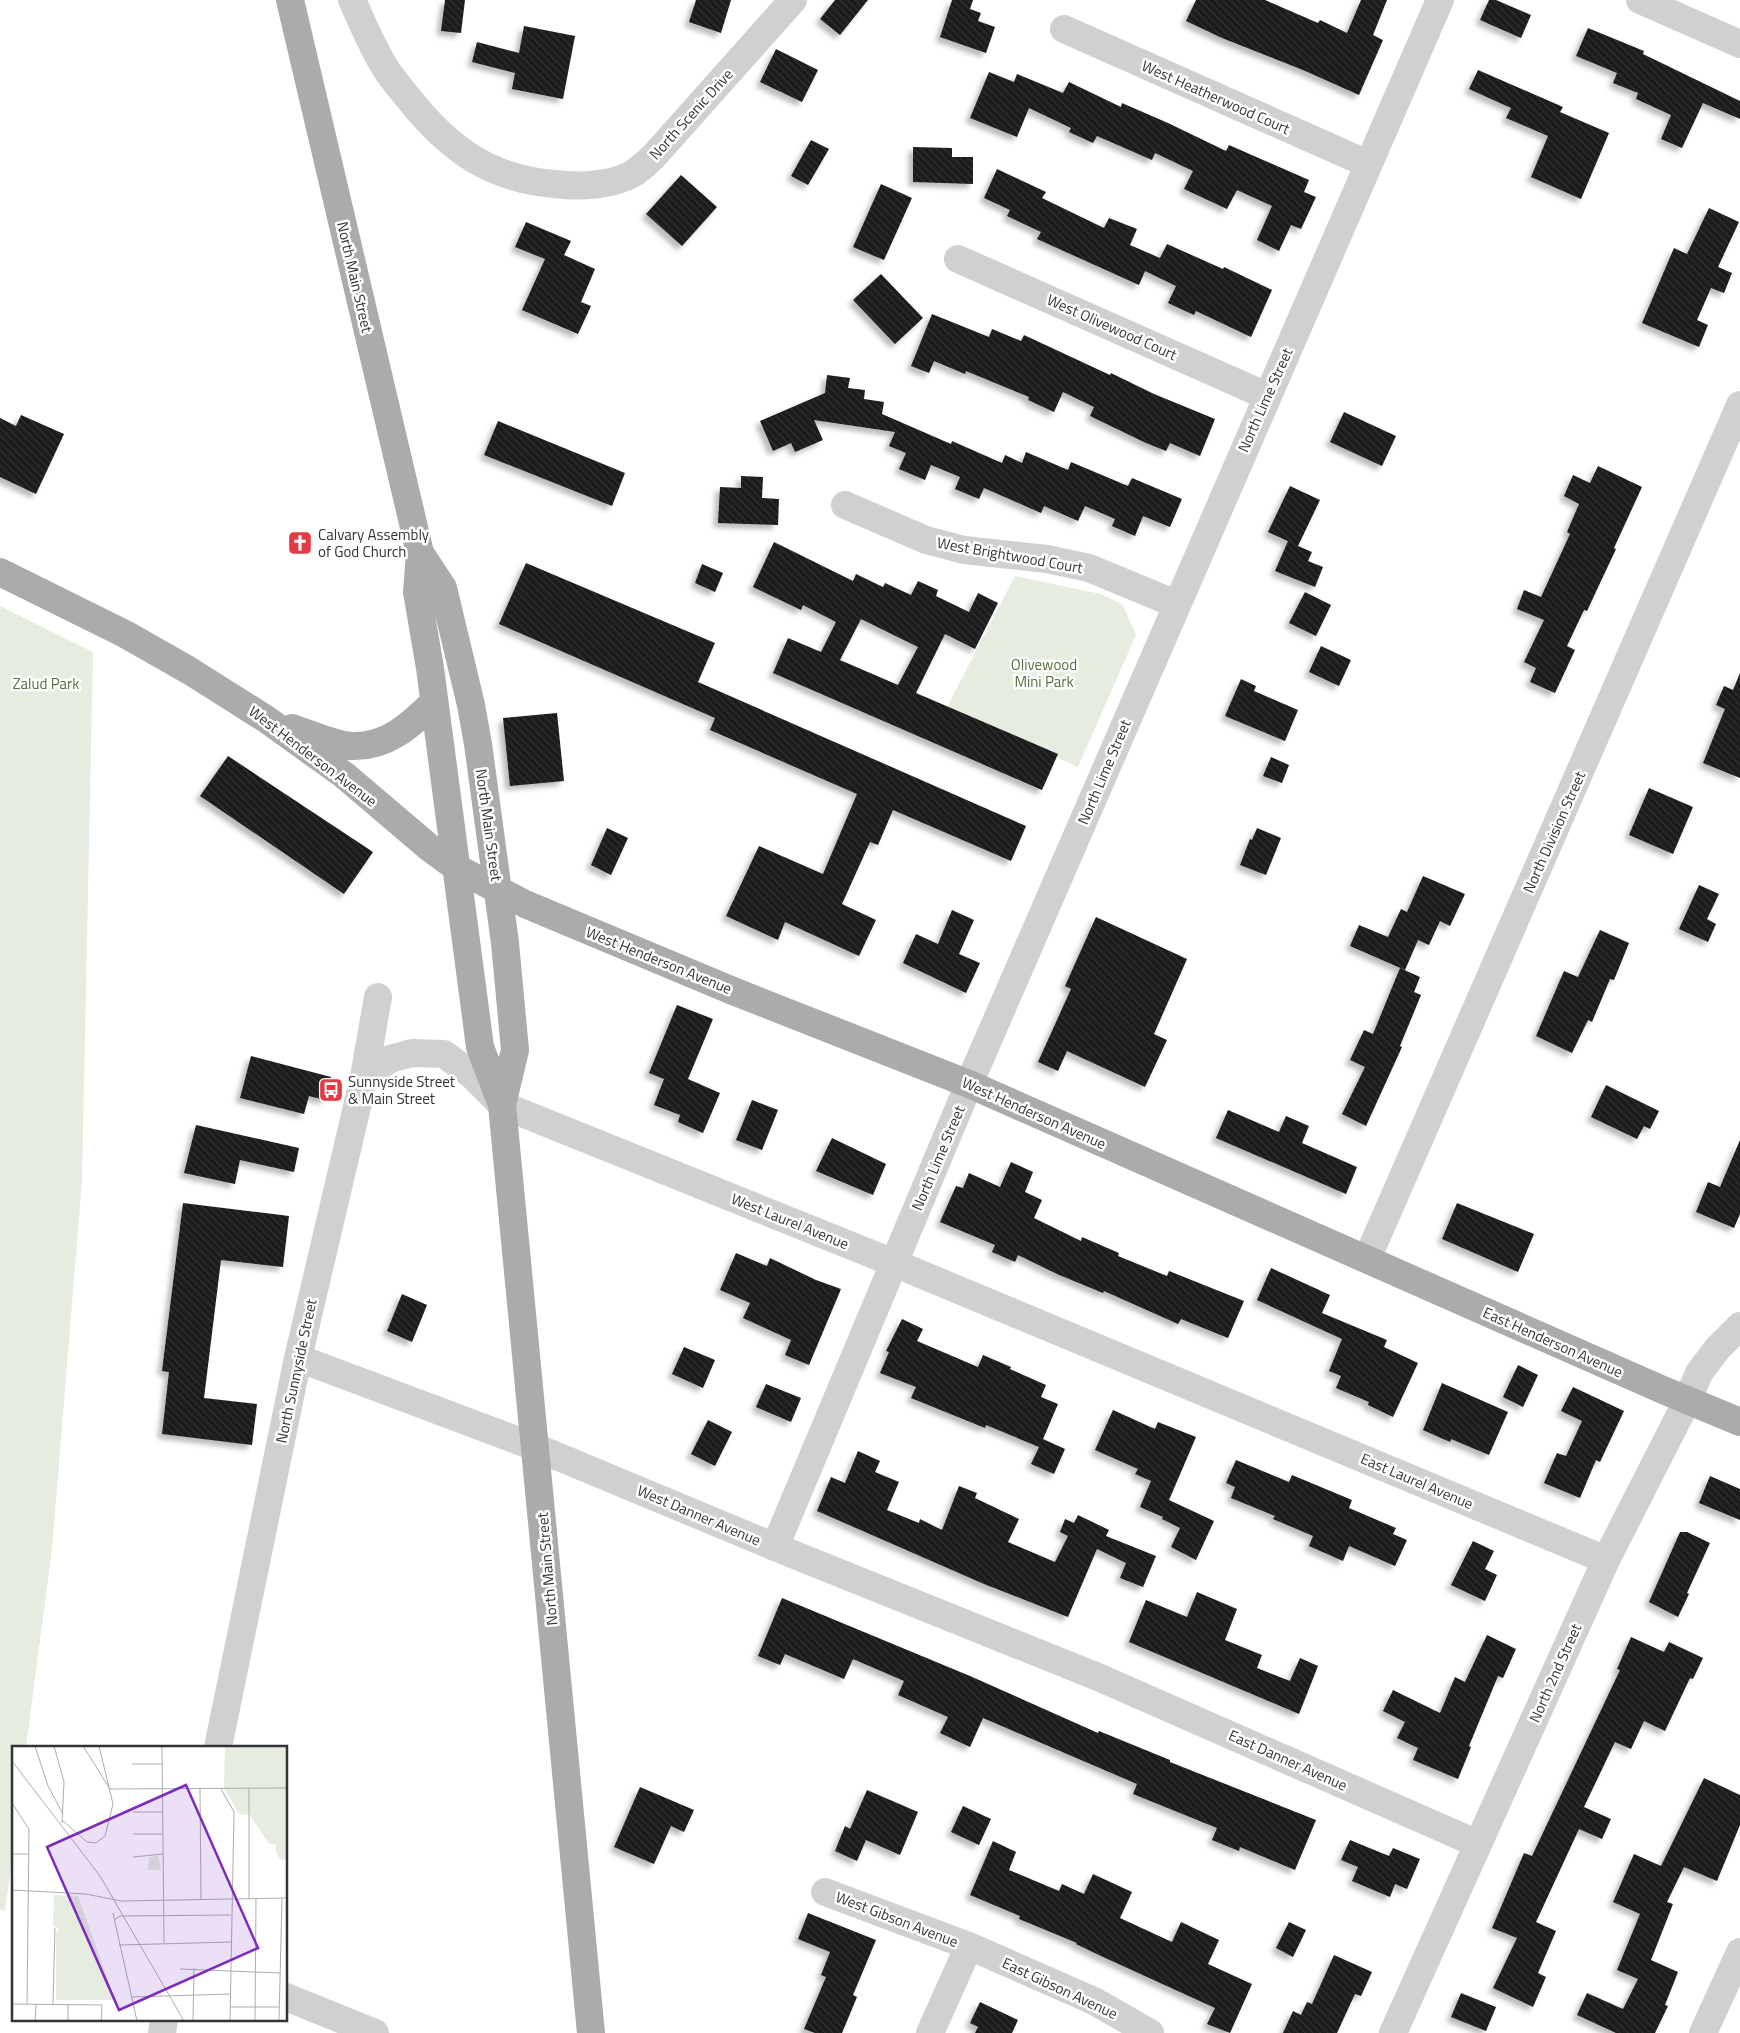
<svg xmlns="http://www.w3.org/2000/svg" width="1740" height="2033" font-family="'Titillium Web',sans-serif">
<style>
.park{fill:#e6ecdf}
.building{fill:url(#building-back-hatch);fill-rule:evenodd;filter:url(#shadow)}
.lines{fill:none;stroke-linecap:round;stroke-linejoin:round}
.minor{stroke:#d0d0d0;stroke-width:28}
.major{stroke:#ababab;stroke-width:28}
.labels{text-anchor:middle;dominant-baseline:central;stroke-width:5;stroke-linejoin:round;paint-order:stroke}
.street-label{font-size:15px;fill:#333;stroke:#fff}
.poi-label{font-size:15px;fill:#333;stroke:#fff;text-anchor:start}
.park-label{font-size:15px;fill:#56703f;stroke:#fff}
.inset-road{fill:none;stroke:#adadad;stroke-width:1}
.view{fill:#7b2cbf;fill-opacity:0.15;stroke:#7b2cbf;stroke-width:2.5}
.inset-edge{fill:none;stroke:#333;stroke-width:2.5}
</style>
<defs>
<pattern id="building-back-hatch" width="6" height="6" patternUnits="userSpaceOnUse" patternTransform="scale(1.25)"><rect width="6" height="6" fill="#1a1a1a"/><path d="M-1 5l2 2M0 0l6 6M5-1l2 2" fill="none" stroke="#333"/></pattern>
<filter id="shadow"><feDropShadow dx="-4.5" dy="4.5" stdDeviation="2.5" flood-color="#0004"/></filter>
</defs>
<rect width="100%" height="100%" fill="#fff"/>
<path class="park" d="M 1015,576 L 1101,594 L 1123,605 L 1136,635 L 1078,767 L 947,707 Z
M 0,606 L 93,652 L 82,1181 L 52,1549 L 26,1747 L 14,1747 L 14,1842 L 5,1911 L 0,1909 Z"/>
<path class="building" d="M 445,0 L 465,0 L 461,33 L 441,31 Z
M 696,0 L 731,0 L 721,33 L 689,22 Z
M 835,0 L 868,0 L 840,35 L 820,19 Z
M 952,0 L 973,0 L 970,9 L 981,13 L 978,21 L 995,27 L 986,53 L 940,37 Z
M 1196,0 L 1265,0 L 1318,23 L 1320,20 L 1347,33 L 1361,0 L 1387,0 L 1373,35 L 1383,40 L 1359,95 L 1303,70 L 1222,38 L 1186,21 Z
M 1489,0 L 1496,0 L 1531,15 L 1521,38 L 1480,20 Z
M 524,26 L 575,36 L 563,99 L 512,89 L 515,73 L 472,62 L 477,42 L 519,53 Z
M 1588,28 L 1644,51 L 1643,54 L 1740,101 L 1740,119 L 1703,103 L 1682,148 L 1661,139 L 1671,115 L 1636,99 L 1638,93 L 1613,83 L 1617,73 L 1576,56 Z
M 776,49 L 818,70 L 802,102 L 760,82 Z
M 1478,70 L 1563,107 L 1560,112 L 1609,133 L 1581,199 L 1531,177 L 1548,136 L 1506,118 L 1511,108 L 1469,89 Z
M 989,72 L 1014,82 L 1017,74 L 1063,93 L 1069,82 L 1121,107 L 1122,103 L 1168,123 L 1226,151 L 1229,145 L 1309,180 L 1304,192 L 1316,197 L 1301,229 L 1291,225 L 1279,251 L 1257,240 L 1272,206 L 1237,190 L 1227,209 L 1184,189 L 1193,171 L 1155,153 L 1152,160 L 1097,136 L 1093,143 L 1069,132 L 1071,128 L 1029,108 L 1017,137 L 970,118 Z
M 811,140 L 829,149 L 808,185 L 791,176 Z
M 913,147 L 952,148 L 952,157 L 973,157 L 973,184 L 913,182 Z
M 997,169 L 1046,192 L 1042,198 L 1104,228 L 1109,218 L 1137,229 L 1130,245 L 1160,258 L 1167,244 L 1223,269 L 1224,267 L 1272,290 L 1251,337 L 1196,311 L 1194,315 L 1168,303 L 1176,286 L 1145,271 L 1139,285 L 1037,239 L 1041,232 L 1007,216 L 1010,210 L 984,198 Z
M 681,175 L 717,207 L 682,246 L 646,214 Z
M 881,184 L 912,198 L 884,260 L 853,247 Z
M 1709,208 L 1739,222 L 1718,267 L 1732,273 L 1724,293 L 1711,288 L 1697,320 L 1708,325 L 1699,347 L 1642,323 L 1674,248 L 1687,254 Z
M 526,222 L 571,241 L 564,255 L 595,269 L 581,302 L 591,306 L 578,334 L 522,310 L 545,259 L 515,247 Z
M 881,274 L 923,318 L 895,344 L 853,300 Z
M 932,314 L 989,337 L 992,329 L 1021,341 L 1024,335 L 1110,375 L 1111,373 L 1154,394 L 1215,419 L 1200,456 L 1170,443 L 1166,451 L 1146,443 L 1090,416 L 1094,407 L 1063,392 L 1054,412 L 1028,400 L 1029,397 L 966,371 L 965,374 L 934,361 L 929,373 L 911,366 Z
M 827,375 L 850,378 L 848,388 L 865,390 L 864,399 L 884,402 L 882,414 L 951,444 L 952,441 L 1002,463 L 1005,455 L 1022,463 L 1026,452 L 1068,470 L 1071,462 L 1128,486 L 1132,478 L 1182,499 L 1170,527 L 1143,516 L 1135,536 L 1112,526 L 1115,519 L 1085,506 L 1078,521 L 1044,506 L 1041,513 L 984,488 L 979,499 L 955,489 L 960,477 L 931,465 L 925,480 L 899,469 L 906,453 L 889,446 L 895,432 L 814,420 L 823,440 L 795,452 L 791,443 L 773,451 L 760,421 L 825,393 Z
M 1344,412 L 1396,436 L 1382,466 L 1330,442 Z
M 21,415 L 64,434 L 36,494 L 0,477 L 0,418 L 16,426 Z
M 498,421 L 625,473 L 612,506 L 484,455 Z
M 1598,466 L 1642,487 L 1614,548 L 1616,549 L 1601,581 L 1587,611 L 1584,610 L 1567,646 L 1575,650 L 1555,693 L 1530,682 L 1536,668 L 1524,662 L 1544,620 L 1517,609 L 1524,590 L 1541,597 L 1570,534 L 1567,532 L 1579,504 L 1564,496 L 1573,475 L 1590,483 Z
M 741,476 L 763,477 L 762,498 L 779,499 L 778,525 L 718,523 L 720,487 L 741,488 Z
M 1290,486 L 1320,500 L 1298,546 L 1312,552 L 1308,561 L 1323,567 L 1315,587 L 1275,571 L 1288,541 L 1292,543 L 1268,532 Z
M 774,542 L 853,581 L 856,574 L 883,587 L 885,583 L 911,595 L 918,581 L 938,590 L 936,596 L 969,612 L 978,593 L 998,603 L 975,649 L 945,634 L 916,693 L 1058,754 L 1042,790 L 773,673 L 788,638 L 821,652 L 836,622 L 803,605 L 801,610 L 753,587 ZM 861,619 L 918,647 L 898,685 L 840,660 Z
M 526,563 L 715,643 L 698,682 L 1026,826 L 1011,861 L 893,810 L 878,845 L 870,842 L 842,904 L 876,920 L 859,956 L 785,922 L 778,940 L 726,916 L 759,846 L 823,874 L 857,794 L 710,730 L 715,718 L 499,624 Z
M 702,564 L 723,573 L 715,592 L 695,583 Z
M 1305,592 L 1331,605 L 1316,636 L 1289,623 Z
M 1321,646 L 1351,660 L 1339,686 L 1309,672 Z
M 1740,673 L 1740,778 L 1703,763 L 1725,709 L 1716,705 L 1724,686 L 1733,690 Z
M 1241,679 L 1256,686 L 1254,691 L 1298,710 L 1285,741 L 1225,716 Z
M 557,713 L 564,781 L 510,786 L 503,718 Z
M 228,756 L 373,852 L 344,894 L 200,796 Z
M 1271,757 L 1289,765 L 1282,783 L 1263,776 Z
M 1649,788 L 1693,807 L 1673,854 L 1629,835 Z
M 607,828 L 628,838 L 611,875 L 591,865 Z
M 1257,828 L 1281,838 L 1266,875 L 1240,865 L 1250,839 L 1252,840 Z
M 1423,876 L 1465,894 L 1450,926 L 1440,921 L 1429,945 L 1418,940 L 1405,970 L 1350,946 L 1359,925 L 1388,937 L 1401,909 L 1407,912 Z
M 1699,885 L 1719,894 L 1707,919 L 1716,924 L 1708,942 L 1679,929 Z
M 952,910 L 974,920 L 959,954 L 980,963 L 966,993 L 903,963 L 916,934 L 938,944 Z
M 1096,917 L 1187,959 L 1154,1034 L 1167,1040 L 1145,1087 L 1067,1051 L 1058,1071 L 1038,1062 L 1071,989 L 1065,986 Z
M 1600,930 L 1629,943 L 1614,980 L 1610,979 L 1592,1022 L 1588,1020 L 1572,1053 L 1536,1036 L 1564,971 L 1578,977 Z
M 1400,968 L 1420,977 L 1414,992 L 1421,995 L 1400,1046 L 1402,1047 L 1366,1126 L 1342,1114 L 1365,1067 L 1350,1060 L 1364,1030 L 1373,1034 Z
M 677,1005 L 713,1019 L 688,1079 L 720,1093 L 703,1133 L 678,1122 L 680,1115 L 654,1105 L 664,1079 L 649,1073 Z
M 251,1056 L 331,1077 L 325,1100 L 309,1096 L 304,1114 L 240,1098 Z
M 1606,1085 L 1659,1111 L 1650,1129 L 1644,1126 L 1637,1139 L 1591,1117 Z
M 752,1100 L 778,1110 L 762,1150 L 736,1140 Z
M 1228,1110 L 1279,1132 L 1286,1116 L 1309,1126 L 1302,1143 L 1357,1167 L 1346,1194 L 1216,1138 Z
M 196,1125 L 299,1148 L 294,1172 L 240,1160 L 235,1184 L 184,1173 Z
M 832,1138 L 886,1164 L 873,1195 L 816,1171 Z
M 1740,1140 L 1740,1214 L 1734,1228 L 1696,1212 L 1708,1182 L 1720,1187 Z
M 1011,1162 L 1033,1172 L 1025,1192 L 1042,1200 L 1034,1218 L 1081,1241 L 1082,1237 L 1119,1253 L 1118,1256 L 1167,1276 L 1169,1271 L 1244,1301 L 1228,1338 L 1181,1319 L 1178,1324 L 1104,1291 L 1103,1293 L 1057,1274 L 1018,1255 L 1015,1262 L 992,1252 L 995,1245 L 940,1222 L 956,1186 L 963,1188 L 969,1173 L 1000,1187 Z
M 183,1203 L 289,1216 L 283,1267 L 221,1260 L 204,1398 L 257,1404 L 252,1445 L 162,1434 L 169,1372 L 162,1371 Z
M 1457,1203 L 1534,1234 L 1518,1272 L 1442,1239 Z
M 736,1253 L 767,1266 L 770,1258 L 816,1280 L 841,1289 L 809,1365 L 785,1355 L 791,1340 L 743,1318 L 750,1303 L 720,1290 Z
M 1271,1268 L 1330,1295 L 1322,1313 L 1387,1340 L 1384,1347 L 1418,1363 L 1393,1417 L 1368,1405 L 1369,1402 L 1336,1388 L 1341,1376 L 1329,1371 L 1342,1339 L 1257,1300 Z
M 402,1294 L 427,1305 L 412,1342 L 387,1331 Z
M 902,1319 L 923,1329 L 917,1341 L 978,1367 L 983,1355 L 1011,1367 L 1010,1369 L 1046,1385 L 1041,1397 L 1058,1404 L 1043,1439 L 1065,1449 L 1054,1474 L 1031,1464 L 1039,1447 L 986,1425 L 985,1428 L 911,1398 L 916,1387 L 880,1373 L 889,1352 L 886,1351 Z
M 684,1347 L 715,1360 L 703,1388 L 672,1374 Z
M 1518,1365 L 1538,1375 L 1523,1407 L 1503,1397 Z
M 1442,1383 L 1508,1412 L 1489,1455 L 1451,1439 L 1450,1442 L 1423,1430 Z
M 766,1384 L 801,1398 L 791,1422 L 756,1407 Z
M 1573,1387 L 1624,1411 L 1600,1462 L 1596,1460 L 1580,1498 L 1544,1483 L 1557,1453 L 1566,1456 L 1582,1421 L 1561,1411 Z
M 1113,1410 L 1155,1429 L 1158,1422 L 1196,1437 L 1169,1500 L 1214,1521 L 1196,1560 L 1171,1547 L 1180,1528 L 1162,1519 L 1163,1517 L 1140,1507 L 1151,1481 L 1135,1474 L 1138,1469 L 1095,1450 Z
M 708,1420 L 732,1432 L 715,1466 L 691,1454 Z
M 858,1451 L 880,1461 L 875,1472 L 899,1482 L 887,1510 L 919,1523 L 920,1519 L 942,1530 L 959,1486 L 977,1493 L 975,1498 L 1019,1519 L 1008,1542 L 1055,1562 L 1068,1536 L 1060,1532 L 1065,1519 L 1074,1523 L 1078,1515 L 1109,1530 L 1106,1536 L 1156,1556 L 1143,1587 L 1120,1578 L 1126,1563 L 1097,1549 L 1068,1617 L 984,1584 L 817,1511 L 831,1477 L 845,1483 Z
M 1236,1460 L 1289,1482 L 1292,1475 L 1352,1500 L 1349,1508 L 1396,1528 L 1393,1534 L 1407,1540 L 1395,1566 L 1349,1546 L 1343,1561 L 1309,1546 L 1313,1536 L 1273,1519 L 1275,1516 L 1231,1498 L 1235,1487 L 1226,1483 Z
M 1710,1476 L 1740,1489 L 1740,1520 L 1699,1503 Z
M 1680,1532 L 1687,1532 L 1710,1543 L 1687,1593 L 1689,1594 L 1678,1617 L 1649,1602 Z
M 1473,1541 L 1494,1551 L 1485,1569 L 1497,1575 L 1485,1601 L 1451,1585 Z
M 1197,1592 L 1237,1609 L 1225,1640 L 1262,1655 L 1257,1668 L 1290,1681 L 1300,1658 L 1318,1666 L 1299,1714 L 1129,1642 L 1146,1600 L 1187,1617 Z
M 782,1598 L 970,1676 L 1098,1733 L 1099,1731 L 1170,1760 L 1170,1762 L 1316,1820 L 1295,1870 L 1240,1847 L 1239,1851 L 1212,1840 L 1217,1828 L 1133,1794 L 1137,1784 L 983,1718 L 970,1747 L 940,1733 L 948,1717 L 898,1695 L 904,1681 L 853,1659 L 844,1679 L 785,1654 L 780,1665 L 758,1656 Z
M 1487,1635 L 1516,1649 L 1503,1678 L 1498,1676 L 1469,1746 L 1471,1747 L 1458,1779 L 1413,1760 L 1418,1748 L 1397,1738 L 1405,1722 L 1383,1711 L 1393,1690 L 1440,1713 L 1455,1677 L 1465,1682 Z
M 1631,1637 L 1664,1652 L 1669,1642 L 1703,1658 L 1693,1679 L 1690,1678 L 1665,1731 L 1644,1721 L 1631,1749 L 1615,1742 L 1584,1807 L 1611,1819 L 1602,1839 L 1579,1829 L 1536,1922 L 1556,1931 L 1538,1973 L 1546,1977 L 1533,2007 L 1493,1988 L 1517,1938 L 1492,1928 L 1524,1853 L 1532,1856 L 1620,1670 L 1617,1669 Z
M 1704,1778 L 1740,1795 L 1740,1825 L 1717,1881 L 1684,1867 L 1667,1902 L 1673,1904 L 1651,1960 L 1678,1972 L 1665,2005 L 1668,2006 L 1655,2033 L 1616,2033 L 1577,2015 L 1587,1993 L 1623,2009 L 1638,1979 L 1617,1970 L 1640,1914 L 1613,1902 L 1634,1854 L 1661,1866 Z
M 640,1787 L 694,1810 L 684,1832 L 671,1826 L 654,1864 L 614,1847 Z
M 867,1790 L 918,1812 L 900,1855 L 866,1840 L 857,1861 L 835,1851 L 845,1826 L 850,1829 Z
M 963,1806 L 991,1819 L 979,1845 L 951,1832 Z
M 1350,1840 L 1389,1856 L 1393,1848 L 1420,1859 L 1407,1889 L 1395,1884 L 1390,1897 L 1352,1881 L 1358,1867 L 1341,1860 Z
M 993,1841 L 1016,1852 L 1009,1870 L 1059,1891 L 1062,1884 L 1084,1894 L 1093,1874 L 1132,1892 L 1120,1918 L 1172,1942 L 1181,1922 L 1219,1940 L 1208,1964 L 1252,1984 L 1230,2033 L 1207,2024 L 1215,2008 L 1101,1956 L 1076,1944 L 1077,1943 L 1019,1919 L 1020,1916 L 970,1895 Z
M 808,1913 L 876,1940 L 853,1995 L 857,1997 L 842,2033 L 815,2033 L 804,2029 L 826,1977 L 821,1975 L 830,1952 L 798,1939 Z
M 1289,1922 L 1306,1930 L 1293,1957 L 1276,1948 Z
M 1334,1955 L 1372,1972 L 1361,1996 L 1355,1994 L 1337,2033 L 1283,2033 L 1293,2011 L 1301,2015 L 1307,2002 L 1312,2004 Z
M 1461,1993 L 1496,2007 L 1486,2031 L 1451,2017 Z
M 980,2002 L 1018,2020 L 1012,2033 L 975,2033 L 978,2027 L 970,2023 Z"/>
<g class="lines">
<path class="minor" d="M 352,0 C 363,24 373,50 388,72 C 394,81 402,90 409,99 C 449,149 490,179 555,184 C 580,187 612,186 634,173 C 641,168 648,162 654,156 L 793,0
M 1640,0 L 1740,44
M 1064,29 L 1368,164
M 958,259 L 1267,396
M 845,505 L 926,540 L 964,550 L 1047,559 L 1089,568 L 1176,604
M 364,1077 L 390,1059 L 412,1053 L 444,1054 L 472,1075 L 502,1105 L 894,1263 L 1606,1560
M 1367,1259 L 1740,405
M 298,1358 L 535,1447 L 775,1547 L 1098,1677 L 1478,1844
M 775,1547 L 969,1084 L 1440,0
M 218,1747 L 298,1358 L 364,1077 L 378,997
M 825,1892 L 969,1946 L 1094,2001 L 1150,2033
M 286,1997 L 375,2033
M 162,2033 L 164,2019
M 930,2033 L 969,1946
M 1393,2033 L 1606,1560 L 1688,1399 L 1699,1373 L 1717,1349 L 1740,1326
M 1703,2033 L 1740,1952"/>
<path class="major" d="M 290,0 L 420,553 L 417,592 L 430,668 L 480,1047 L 502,1105 L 591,2033
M 420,553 L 443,588 L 471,705 L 478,744 L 505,943 L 515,1050 L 502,1105
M 0,572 L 125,634 L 190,671 L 266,719 L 344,775 L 431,849 L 457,868 L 525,904 L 733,991 L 969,1084 L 1663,1390 L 1740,1422
M 292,728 C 311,734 331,744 351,746 C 386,748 411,725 434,702"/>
</g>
<defs>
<symbol id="church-square" viewBox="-11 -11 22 22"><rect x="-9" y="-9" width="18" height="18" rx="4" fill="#e63946" stroke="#fff"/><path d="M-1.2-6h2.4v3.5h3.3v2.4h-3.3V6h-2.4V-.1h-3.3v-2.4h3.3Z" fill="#fff"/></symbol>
<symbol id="bus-square" viewBox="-11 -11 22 22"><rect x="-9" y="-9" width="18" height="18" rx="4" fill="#e63946" stroke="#fff"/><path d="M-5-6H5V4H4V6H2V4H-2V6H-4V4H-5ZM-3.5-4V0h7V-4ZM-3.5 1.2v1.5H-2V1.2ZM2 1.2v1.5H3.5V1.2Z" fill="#fff"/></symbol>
</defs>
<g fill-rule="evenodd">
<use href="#church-square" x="286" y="529" width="28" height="28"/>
<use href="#bus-square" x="317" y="1076" width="28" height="28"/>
</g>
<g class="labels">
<g class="street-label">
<text transform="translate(1216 97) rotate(24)">West Heatherwood Court</text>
<text transform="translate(691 114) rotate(-48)">North Scenic Drive</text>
<text transform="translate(355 277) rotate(77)">North Main Street</text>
<text transform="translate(1112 327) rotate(24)">West Olivewood Court</text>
<text transform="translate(1265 400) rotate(-66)">North Lime Street</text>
<text transform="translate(1010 555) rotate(10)">West Brightwood Court</text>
<text transform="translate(313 756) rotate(37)">West Henderson Avenue</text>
<text transform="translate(1104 772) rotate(-67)">North Lime Street</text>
<text transform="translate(489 825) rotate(82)">North Main Street</text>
<text transform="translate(1554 832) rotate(-66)">North Division Street</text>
<text transform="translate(659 960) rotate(22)">West Henderson Avenue</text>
<text transform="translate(1034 1113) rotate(24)">West Henderson Avenue</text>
<text transform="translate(938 1158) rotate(-67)">North Lime Street</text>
<text transform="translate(790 1221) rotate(22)">West Laurel Avenue</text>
<text transform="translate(1553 1342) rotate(24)">East Henderson Avenue</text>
<text transform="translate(296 1371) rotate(-78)">North Sunnyside Street</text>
<text transform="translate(1417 1481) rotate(23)">East Laurel Avenue</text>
<text transform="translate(699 1515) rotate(23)">West Danner Avenue</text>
<text transform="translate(547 1569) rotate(-95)">North Main Street</text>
<text transform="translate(1555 1673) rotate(-66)">North 2nd Street</text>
<text transform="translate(1288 1760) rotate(24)">East Danner Avenue</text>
<text transform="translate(897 1919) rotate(21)">West Gibson Avenue</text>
<text transform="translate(1060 1988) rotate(25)">East Gibson Avenue</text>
</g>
<g class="poi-label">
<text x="318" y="534">Calvary Assembly<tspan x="318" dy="17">of God Church</tspan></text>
<text x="348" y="1081">Sunnyside Street<tspan x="348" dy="17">&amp; Main Street</tspan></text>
</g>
<g class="park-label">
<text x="1044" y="664">Olivewood<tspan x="1044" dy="17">Mini Park</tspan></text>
<text x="46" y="683">Zalud Park</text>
</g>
</g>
<g transform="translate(12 1746)">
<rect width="275" height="275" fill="#fff"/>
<path d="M 213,0 L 275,0 L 275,114 L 269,114 L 264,107 L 264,98 L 257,98 L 237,68 L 228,69 L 212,42 Z" fill="#e6ecdf"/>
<path d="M 146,110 L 149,124 L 136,124 L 137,111 ZM 42,149 L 66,150 L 103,254 L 44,254 L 44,187 L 47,183 L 41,179 Z" fill="#e6ecdf"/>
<path class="inset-road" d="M 23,0 L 36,40 L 51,68M 42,0 L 52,36 L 50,77M 71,0 L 98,43 L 275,42M 150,0 L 152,197M 0,15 L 88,130 L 172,275M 120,18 L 150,18M 237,42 L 237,153M 188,43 L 189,153M 209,43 L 222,66 L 218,275M 0,57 L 17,83 L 15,258M 121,66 L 150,66M 51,75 L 75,96 L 84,97 L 93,90 L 101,58 L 87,0M 121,88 L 150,88M 0,108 L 16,108M 121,111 L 151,108M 0,144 L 74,148 L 109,155 L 275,152M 101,167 L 125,275M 102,174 L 108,170 L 219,169M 107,199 L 219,196M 168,223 L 268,227M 119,251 L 219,248M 0,258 L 90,259 L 89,275M 41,258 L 43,182M 218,261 L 267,261M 23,275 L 24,258M 56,275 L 56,258M 181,275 L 182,222M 243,275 L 244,153M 267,275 L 270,152"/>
<path class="view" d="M 174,39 L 246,202 L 107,264 L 35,101 Z"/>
<rect width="275" height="275" class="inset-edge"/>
</g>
</svg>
